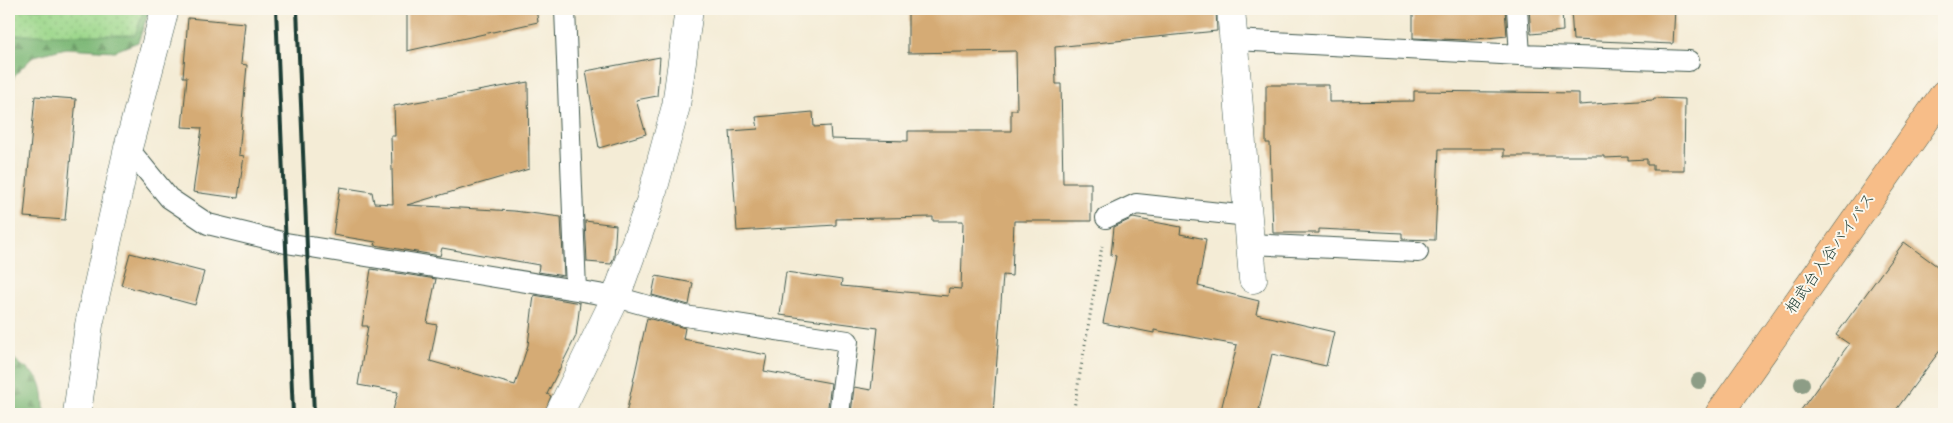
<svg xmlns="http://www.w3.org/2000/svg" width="1953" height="423" font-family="Dekko,'Klee One',sans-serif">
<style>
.forest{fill:url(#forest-firs);stroke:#4e7a56}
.park{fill:url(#park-dots);stroke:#5e8a60}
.building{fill:#d5ab74}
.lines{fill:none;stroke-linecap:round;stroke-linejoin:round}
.lane-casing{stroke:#3f574c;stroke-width:22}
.street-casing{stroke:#3f574c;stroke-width:29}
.primary-casing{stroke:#3f574c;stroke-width:29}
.path{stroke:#3f574c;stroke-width:3;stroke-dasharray:1 4;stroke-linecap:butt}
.lane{stroke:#fff;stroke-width:20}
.street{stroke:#fff;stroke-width:28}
.primary{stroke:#f7bd88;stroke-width:28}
.rail{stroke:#1f3d34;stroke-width:4}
.tree{fill:#8d9d86}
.labels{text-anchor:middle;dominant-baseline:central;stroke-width:4;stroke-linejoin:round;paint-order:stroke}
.street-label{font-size:16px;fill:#1f3d34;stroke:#fbf7ec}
</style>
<defs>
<pattern id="forest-firs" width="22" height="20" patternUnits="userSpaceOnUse" patternTransform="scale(1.25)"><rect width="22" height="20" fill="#7db877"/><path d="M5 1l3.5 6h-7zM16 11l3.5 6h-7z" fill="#669762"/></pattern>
<pattern id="park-dots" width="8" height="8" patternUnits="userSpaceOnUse" patternTransform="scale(1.25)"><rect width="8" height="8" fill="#9cd78b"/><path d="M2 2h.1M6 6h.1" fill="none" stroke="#86b979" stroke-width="1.8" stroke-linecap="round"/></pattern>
</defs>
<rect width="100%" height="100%" fill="#fbf7ec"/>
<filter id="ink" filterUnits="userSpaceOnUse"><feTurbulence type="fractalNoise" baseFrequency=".02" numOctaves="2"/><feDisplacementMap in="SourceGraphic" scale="10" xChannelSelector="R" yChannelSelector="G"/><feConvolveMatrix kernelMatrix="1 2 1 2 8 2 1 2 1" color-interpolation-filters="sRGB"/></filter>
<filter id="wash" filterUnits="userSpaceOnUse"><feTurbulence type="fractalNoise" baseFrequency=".0096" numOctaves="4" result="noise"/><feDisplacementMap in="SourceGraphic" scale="20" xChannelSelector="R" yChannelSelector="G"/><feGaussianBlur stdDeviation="1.12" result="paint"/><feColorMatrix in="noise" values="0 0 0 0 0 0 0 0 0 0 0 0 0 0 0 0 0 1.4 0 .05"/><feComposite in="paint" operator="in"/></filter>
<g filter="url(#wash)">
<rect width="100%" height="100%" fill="#f4ecd6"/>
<path class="forest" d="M 9,9 L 150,9 L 138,42 L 115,51 L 66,48 L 34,56 L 14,76 L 9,102 Z
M 9,350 C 14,366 34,369 40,382 C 44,391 44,404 44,414 L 9,414 Z"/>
<path class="park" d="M 9,9 L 144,9 L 135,35 L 9,35 Z"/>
<g id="blocks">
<path class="building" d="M 407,9 L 536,9 L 538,22 L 407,51 Z
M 908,9 L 1216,9 L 1217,31 L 1055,47 L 1056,84 L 1061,84 L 1063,183 L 1091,183 L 1091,221 L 1014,221 L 1012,276 L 1003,275 L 993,414 L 851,414 L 854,387 L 871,390 L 878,328 L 780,315 L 786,272 L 842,280 L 841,286 L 948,296 L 949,288 L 961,289 L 963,221 L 933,221 L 933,217 L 836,219 L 836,225 L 737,231 L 730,131 L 758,129 L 756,117 L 813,112 L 814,127 L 830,126 L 831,139 L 908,141 L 908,131 L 1011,131 L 1011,110 L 1017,110 L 1016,51 L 908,53 Z
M 1413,9 L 1505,9 L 1507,36 L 1466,40 L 1413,38 Z
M 1529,9 L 1562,9 L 1563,31 L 1531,34 Z
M 1571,9 L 1675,9 L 1673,44 L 1573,40 Z
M 188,18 L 245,23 L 241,64 L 247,65 L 239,155 L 244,156 L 238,198 L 193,192 L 202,128 L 182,127 L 187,77 L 183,77 Z
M 660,57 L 657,96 L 636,100 L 646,134 L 599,148 L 586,71 Z
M 528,82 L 529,169 L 407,205 L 514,211 L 561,217 L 564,276 L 538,272 L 539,265 L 442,248 L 440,256 L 375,245 L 376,242 L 333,235 L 340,187 L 372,192 L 374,203 L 393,204 L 391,136 L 395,136 L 394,106 Z
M 1266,85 L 1329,85 L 1329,102 L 1414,101 L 1414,91 L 1579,93 L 1579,105 L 1653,100 L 1654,98 L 1685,99 L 1684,170 L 1653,170 L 1653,165 L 1647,165 L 1647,159 L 1628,160 L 1628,157 L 1604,158 L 1604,156 L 1504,156 L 1504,149 L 1439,149 L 1435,240 L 1402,239 L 1402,233 L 1319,229 L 1319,233 L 1273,233 L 1270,143 L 1266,143 Z
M 35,96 L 76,99 L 65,220 L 24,217 Z
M 1133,218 L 1181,227 L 1180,234 L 1206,239 L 1198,286 L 1259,301 L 1256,314 L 1334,332 L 1326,366 L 1272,354 L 1258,414 L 1220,414 L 1237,345 L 1154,330 L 1154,333 L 1103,323 L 1116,256 L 1111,255 L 1114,227 Z
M 585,221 L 616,225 L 614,257 L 611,264 L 587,262 Z
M 1904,242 L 1944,271 L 1944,345 L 1893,414 L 1798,414 L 1849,344 L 1836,335 Z
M 130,253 L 204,272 L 195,305 L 121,285 Z
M 371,269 L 436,279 L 427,323 L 437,325 L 430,361 L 515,385 L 528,345 L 534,295 L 580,303 L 576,336 L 547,394 L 551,396 L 544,414 L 392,414 L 398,392 L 358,385 L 368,326 L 362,326 Z
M 656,276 L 693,283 L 689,305 L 652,295 Z
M 647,318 L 685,328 L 683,339 L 767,355 L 764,371 L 831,383 L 827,414 L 626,414 Z"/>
</g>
</g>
<g filter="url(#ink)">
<use href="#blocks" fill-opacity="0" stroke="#3f574c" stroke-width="1"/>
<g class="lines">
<defs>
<path id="lane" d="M 565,9 L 576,290
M 1517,9 L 1520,55
M 1234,40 L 1520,55 L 1689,61
M 128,148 L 169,198 L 208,224 L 286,243 L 576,290 L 616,297 L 685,316 L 848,341 L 839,414
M 1106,218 L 1136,204 L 1248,216
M 1250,244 L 1418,252"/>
<path id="street" d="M 1231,9 L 1253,279
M 77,414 L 89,325 L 128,148 L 165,9
M 559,414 L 616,297 L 650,202 L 676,106 L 689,9"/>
<path id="primary" d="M 1719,414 L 1944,94"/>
</defs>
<use href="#lane" class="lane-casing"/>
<use href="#street" class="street-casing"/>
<use href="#primary" class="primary-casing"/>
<path class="path" d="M 1073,414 L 1102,246"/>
<use href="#lane" class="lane"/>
<use href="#street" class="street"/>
<use href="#primary" class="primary"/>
<path class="rail" d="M 276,9 L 293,414
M 297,9 L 314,414"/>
</g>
<g class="tree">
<circle cx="1699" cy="381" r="8"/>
<circle cx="1802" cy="384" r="8"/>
</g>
</g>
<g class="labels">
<g class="street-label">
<text transform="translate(1831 254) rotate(-55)">相武台入谷バイパス</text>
</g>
</g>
<rect width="1953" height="423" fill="none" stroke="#fbf7ec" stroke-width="30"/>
</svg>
